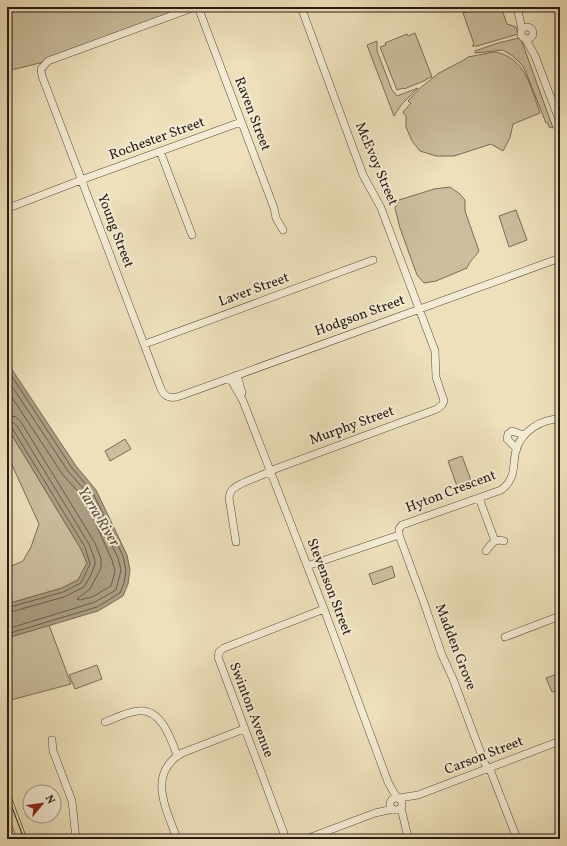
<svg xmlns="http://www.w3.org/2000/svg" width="567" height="846" font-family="Vollkorn,serif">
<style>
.green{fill:#cbbe9e;stroke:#796c58}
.water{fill:#aa9d82;stroke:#766955}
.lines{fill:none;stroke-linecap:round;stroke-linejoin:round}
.shore{stroke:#685c4a;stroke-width:1}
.minor-casing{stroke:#584c3c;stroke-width:8}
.major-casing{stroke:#271a12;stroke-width:10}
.minor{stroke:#f3ebd3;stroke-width:7}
.major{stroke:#ede0bb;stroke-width:9}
.tram{stroke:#271a12;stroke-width:1}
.labels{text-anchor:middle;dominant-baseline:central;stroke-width:4;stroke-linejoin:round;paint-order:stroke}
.street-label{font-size:14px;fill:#271a12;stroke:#f3ebd3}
.water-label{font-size:15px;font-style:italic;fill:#5b4e3f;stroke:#f3ebd3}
</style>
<rect width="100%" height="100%" fill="#ede0bb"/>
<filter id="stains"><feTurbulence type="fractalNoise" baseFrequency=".005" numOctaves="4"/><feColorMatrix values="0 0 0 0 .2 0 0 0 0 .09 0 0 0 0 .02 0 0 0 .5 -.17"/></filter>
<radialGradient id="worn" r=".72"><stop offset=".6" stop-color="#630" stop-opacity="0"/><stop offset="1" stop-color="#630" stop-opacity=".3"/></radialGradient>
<path class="green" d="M 7,7 L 195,7 L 48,61 L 7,71 Z
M 483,7 L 501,7 L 507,24 L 516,27 L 518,34 L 477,46 L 472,46 L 474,44 L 463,13 Z
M 415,33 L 432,77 L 426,79 L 426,80 L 404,89 L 403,88 L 397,90 L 380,47 L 386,45 L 385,43 L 407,34 L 408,36 Z
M 519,38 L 522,42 L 553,128 L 549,127 L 548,123 L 546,123 L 525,70 L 522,65 L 513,56 L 503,50 L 475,53 L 475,51 L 498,43 Z
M 377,41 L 377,51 L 392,90 L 397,96 L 418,88 L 402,104 L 394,116 L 367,45 Z
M 494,52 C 525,56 531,88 540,113 L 513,124 L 510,138 L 503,151 L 491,144 L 454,156 L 436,156 L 420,151 L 412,141 L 406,127 L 406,116 L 403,112 L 411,103 L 408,101 L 419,89 L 439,73 L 464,60 L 468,57 Z
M 450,187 L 460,194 L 465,200 L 465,211 L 479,251 C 475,257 469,262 467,268 L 436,281 L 424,283 L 417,275 L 400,228 L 395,208 L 399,200 L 434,189 Z
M 516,210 L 527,240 L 509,247 L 499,216 Z
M 7,427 L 81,549 L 87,563 L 78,580 L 62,588 L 7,604 L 7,568 L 23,561 L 31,547 L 39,524 L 7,454 Z
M 125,439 L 131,449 L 110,461 L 105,451 Z
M 462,456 L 472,483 L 458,489 L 448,461 Z
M 392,566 L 395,577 L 373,585 L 369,574 Z
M 49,625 L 71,684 L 7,701 L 7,638 Z
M 97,665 L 102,679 L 75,689 L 69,675 Z
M 560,673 L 560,689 L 552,692 L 546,678 Z"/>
<path class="water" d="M 7,362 L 76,466 L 96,490 L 127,555 L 130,570 L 128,584 L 123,596 L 98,611 L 7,638 L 7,604 L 62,588 L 78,580 L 87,563 L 81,549 L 7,427 Z"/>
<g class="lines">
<path class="shore" d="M 7,369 L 72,468 L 93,493 L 123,556 L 126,570 L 124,583 L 120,593 L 97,607 L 7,634
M 7,379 L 68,471 L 89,495 L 118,558 L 121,570 L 116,590 L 95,602 L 7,629
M 7,390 L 63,475 L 84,498 L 112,560 L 115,571 L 111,586 L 92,597 L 80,600 L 77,599 L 90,589 L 101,568 L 101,559 L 95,543 L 21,422 L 16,417 L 7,415
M 7,421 L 13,422 L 17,426 L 89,544 L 95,560 L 95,564 L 91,575 L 84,587 L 64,597 L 7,613
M 7,426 L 12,428 L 85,547 L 90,564 L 81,583 L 63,592 L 7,608"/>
<defs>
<path id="minor" d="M 195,7 L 48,61 L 41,69 L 42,76 L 161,389 C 165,398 171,399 180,396 L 560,258
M 198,7 L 274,208 L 276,218 L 283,230
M 517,7 L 522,29
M521 33a6 6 0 1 1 12 0a6 6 0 1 1-12 0Z
M 525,38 L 535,56 L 560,122
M 160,151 L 192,235
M 11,207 L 81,180 L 241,122
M 145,344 L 373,260
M 237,375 L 242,393
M 230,378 L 243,401 L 324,609 L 388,782 L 397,798
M 517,449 L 507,439 L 508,434 L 512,431 L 524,435
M 479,498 L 495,541
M 399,535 L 423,600 L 442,655 L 453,679 L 485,764 L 491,772 L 516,836
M 236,542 L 229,498 C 230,494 230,491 233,489 C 238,483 265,475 275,469 L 437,409 L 442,405 L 444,401 L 436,377 L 435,351 L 381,208 L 363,175 L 301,7
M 486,551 C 491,544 495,538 504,541
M 307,566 L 399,535 L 399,529 L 402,525 L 501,490 C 517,478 512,466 516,450 C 522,431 541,419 560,419
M 505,637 L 560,616
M 105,722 C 116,718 127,712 138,711 C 161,708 171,739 177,755
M 52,740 L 53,751 L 72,801 L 76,839
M390 804a6 6 0 1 1 12 0a6 6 0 1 1-12 0Z
M 399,798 L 418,795 L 560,741
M 401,808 L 406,829 L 409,839
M 177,839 C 167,810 146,774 182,753 L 244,729
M 286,839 L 218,657 L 219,652 L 224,648 L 324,609
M 306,839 L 375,813 L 393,809"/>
<path id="major" d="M 7,799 L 22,839"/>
</defs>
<use href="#minor" class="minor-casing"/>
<use href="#major" class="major-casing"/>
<use href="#minor" class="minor"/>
<use href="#major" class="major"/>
<path class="tram" d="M 7,794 L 24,839"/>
</g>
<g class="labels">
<g class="street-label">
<text transform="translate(252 114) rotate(69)">Raven Street</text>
<text transform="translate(157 139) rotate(-20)">Rochester Street</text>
<text transform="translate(376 164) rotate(67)">McEvoy Street</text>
<text transform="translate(115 231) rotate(69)">Young Street</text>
<text transform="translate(254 290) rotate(-20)">Laver Street</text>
<text transform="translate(360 316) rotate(-20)">Hodgson Street</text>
<text transform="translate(352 426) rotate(-20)">Murphy Street</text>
<text transform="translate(451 492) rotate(-21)">Hyton Crescent</text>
<text transform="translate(329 587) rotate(69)">Stevenson Street</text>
<text transform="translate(455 647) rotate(69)">Madden Grove</text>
<text transform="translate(251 710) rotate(69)">Swinton Avenue</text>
<text transform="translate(484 756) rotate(-21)">Carson Street</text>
</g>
<g class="water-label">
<text transform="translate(98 517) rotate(59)">Yarra River</text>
</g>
</g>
<rect width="567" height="846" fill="none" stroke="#ede0bb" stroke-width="24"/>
<rect x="8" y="8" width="551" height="830" fill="none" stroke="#271a12" stroke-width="2"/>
<rect x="12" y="12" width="543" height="822" fill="none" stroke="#271a12"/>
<g transform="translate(42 804) rotate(61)"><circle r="19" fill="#f3ebd3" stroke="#a19786"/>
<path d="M0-3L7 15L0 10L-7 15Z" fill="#8f2418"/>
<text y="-6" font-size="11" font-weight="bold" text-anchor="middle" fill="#271a12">N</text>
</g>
<rect width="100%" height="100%" filter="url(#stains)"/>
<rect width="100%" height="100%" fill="url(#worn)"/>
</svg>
